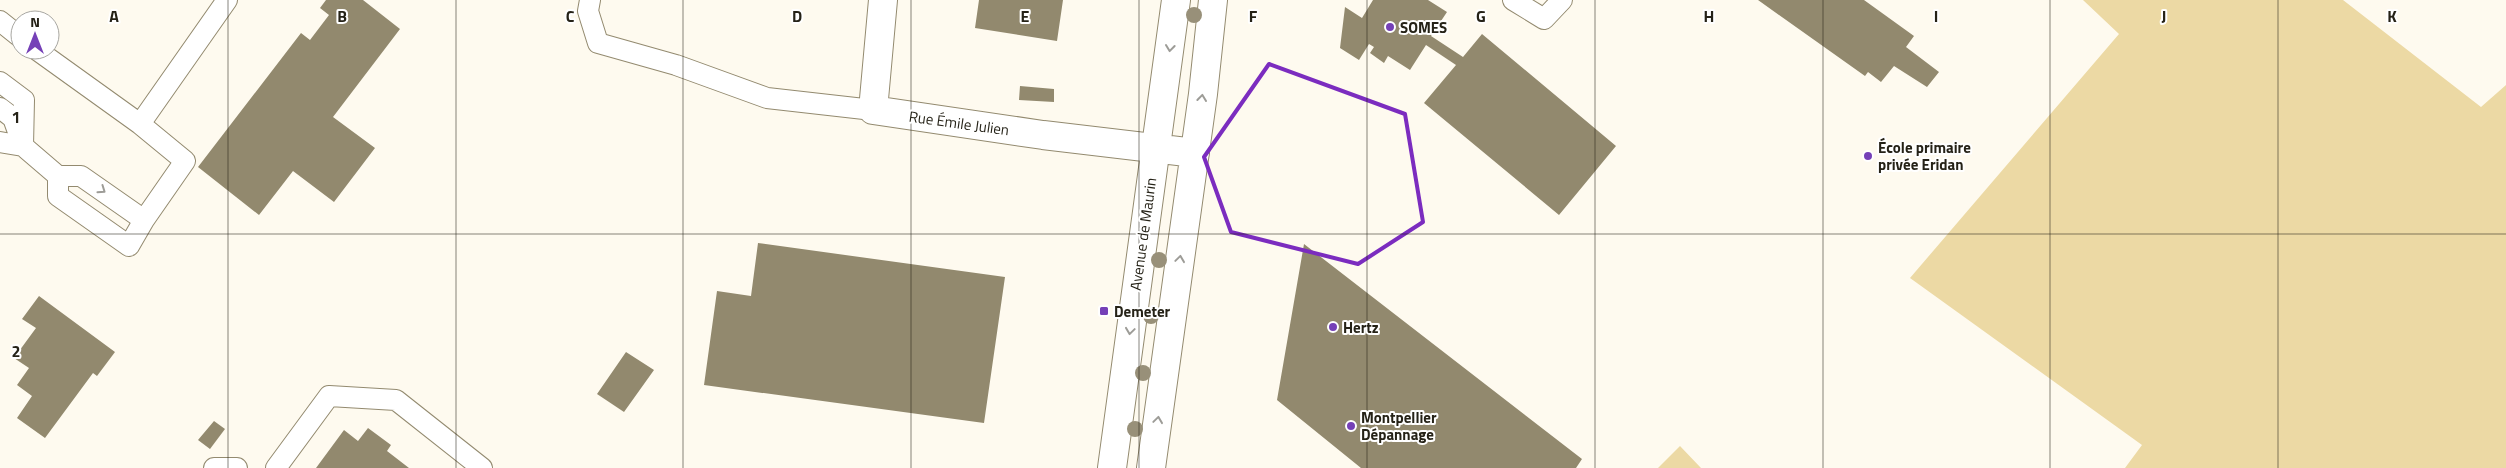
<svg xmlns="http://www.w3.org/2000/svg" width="2506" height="468" font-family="'Titillium Web',sans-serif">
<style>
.green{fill:#ecd9a4}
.building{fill:#92896e}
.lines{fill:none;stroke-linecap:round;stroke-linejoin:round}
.service-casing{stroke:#938a6f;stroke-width:22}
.minor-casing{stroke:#938a6f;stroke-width:30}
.service{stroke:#fff;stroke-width:20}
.minor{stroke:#fff;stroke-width:28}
.tree{fill:#989079}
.oneway{stroke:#9d9c97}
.marked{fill:none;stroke:#7b2cbf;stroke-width:4;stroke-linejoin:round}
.grid{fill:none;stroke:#252217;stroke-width:1;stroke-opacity:0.55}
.poi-dot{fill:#7540b7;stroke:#fff;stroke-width:2}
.labels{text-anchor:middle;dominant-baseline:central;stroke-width:4;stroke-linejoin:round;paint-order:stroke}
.poi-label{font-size:15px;font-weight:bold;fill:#252217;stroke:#fff;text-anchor:start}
.street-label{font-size:15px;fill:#252217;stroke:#fff}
.grid-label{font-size:16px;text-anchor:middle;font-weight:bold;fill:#252217;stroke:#fff;stroke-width:4;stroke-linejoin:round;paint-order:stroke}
</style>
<rect width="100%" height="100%" fill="#fefaef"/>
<path class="green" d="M 2083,0 L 2343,0 L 2481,107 L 2506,85 L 2506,468 L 2125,468 L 2142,445 L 1910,278 L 2119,34 Z
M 1680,446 L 1701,468 L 1658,468 Z"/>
<path class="building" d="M 326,0 L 363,0 L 400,29 L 333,117 L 375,148 L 334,202 L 293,171 L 259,215 L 198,167 L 301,33 L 310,40 L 329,15 L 320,8 Z
M 979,0 L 1063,0 L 1057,41 L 975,28 Z
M 1373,0 L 1428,0 L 1447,12 L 1431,36 L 1463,57 L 1482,34 L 1616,146 L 1559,215 L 1424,103 L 1456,65 L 1426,45 L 1410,70 L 1388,56 L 1384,63 L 1370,53 L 1374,47 L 1369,44 L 1359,60 L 1340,48 L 1345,7 L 1362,18 Z
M 1758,0 L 1864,0 L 1914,36 L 1906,47 L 1939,72 L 1927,87 L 1894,66 L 1881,82 L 1868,72 L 1865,76 Z
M 1020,86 L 1054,89 L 1054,102 L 1019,100 Z
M 758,243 L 1005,277 L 984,423 L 704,385 L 717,291 L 751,296 Z
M 1304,244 L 1582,459 L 1576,468 L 1361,468 L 1277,400 Z
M 39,296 L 115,352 L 97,376 L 93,373 L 45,438 L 17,418 L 32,396 L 17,385 L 29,368 L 14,358 L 36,328 L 22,319 Z
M 626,352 L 654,370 L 624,412 L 597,394 Z
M 214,421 L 225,429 L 210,449 L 198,440 Z
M 368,428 L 391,445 L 387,451 L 409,468 L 316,468 L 344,430 L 358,441 Z"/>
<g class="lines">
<defs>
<path id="service" d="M 590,0 L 588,11 L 598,43 L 676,65 L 767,98 L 873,110
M 1513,0 L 1544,19 L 1562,0
M 0,21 L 20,37
M 0,82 L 24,100 L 23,146 L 0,142
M 0,108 L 13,118 L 23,146 L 58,176 L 81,176 L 144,220 L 185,161 L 140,124 L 37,50
M 140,124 L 227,0
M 58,176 L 58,196 L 129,246 L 144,220
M 214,468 L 237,468
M 276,468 L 329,396 L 396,400 L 482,468"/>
<path id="minor" d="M 883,0 L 873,110 L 1043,135 L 1195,153
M 1112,468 L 1176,0
M 1151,468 L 1203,94 L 1213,0"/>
</defs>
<use href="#service" class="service-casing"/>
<use href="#minor" class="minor-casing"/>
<use href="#service" class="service"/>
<use href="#minor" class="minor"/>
</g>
<g class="tree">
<circle cx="1194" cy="15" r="8"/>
<circle cx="1159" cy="260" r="8"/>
<circle cx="1151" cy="316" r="8"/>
<circle cx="1143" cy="373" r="8"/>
<circle cx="1135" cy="429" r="8"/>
</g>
<defs><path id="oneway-chevron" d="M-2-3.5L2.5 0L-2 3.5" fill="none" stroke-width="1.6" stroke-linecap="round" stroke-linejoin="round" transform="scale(1.25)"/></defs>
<g class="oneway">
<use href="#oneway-chevron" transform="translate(1170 48) rotate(97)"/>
<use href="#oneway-chevron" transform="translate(1202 98) rotate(-83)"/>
<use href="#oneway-chevron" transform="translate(102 190) rotate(35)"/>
<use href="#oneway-chevron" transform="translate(1180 259) rotate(-82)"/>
<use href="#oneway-chevron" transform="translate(1130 331) rotate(98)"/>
<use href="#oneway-chevron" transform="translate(1158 420) rotate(-82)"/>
</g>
<path class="marked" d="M 1269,64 L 1405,114 L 1423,222 L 1358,264 L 1231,232 L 1204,157 Z"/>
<path class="grid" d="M 228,0 L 228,468M 456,0 L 456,468M 683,0 L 683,468M 911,0 L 911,468M 1139,0 L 1139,468M 1367,0 L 1367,468M 1595,0 L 1595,468M 1823,0 L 1823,468M 2050,0 L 2050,468M 2278,0 L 2278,468M 0,234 L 2506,234"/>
<g class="poi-dot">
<circle cx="1390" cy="27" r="5"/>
<circle cx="1868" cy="156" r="5"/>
<rect x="1099" y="306" width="10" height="10" rx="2.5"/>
<circle cx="1333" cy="327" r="5"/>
<circle cx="1351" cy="426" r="5"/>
</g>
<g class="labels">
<g class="poi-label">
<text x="1400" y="27">SOMES</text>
<text x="1878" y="147">École primaire<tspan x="1878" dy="17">privée Eridan</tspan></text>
<text x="1114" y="311">Demeter</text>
<text x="1343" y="327">Hertz</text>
<text x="1361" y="417">Montpellier<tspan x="1361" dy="17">Dépannage</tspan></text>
</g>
<g class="street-label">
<text transform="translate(959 123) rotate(8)">Rue Émile Julien</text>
<text transform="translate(1143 234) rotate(-82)">Avenue de Maurin</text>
</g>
</g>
<g class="grid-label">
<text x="114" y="22">A</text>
<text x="342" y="22">B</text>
<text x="570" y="22">C</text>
<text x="797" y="22">D</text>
<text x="1025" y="22">E</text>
<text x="1253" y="22">F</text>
<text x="1481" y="22">G</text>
<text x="1709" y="22">H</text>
<text x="1936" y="22">I</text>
<text x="2164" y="22">J</text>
<text x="2392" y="22">K</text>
<text x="16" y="123">1</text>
<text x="16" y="357">2</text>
</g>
<g transform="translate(35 35)"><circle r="24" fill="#ffffff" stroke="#a8a7a2"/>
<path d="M0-4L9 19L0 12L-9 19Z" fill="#7540b7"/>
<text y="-8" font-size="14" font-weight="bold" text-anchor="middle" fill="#252217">N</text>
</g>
</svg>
